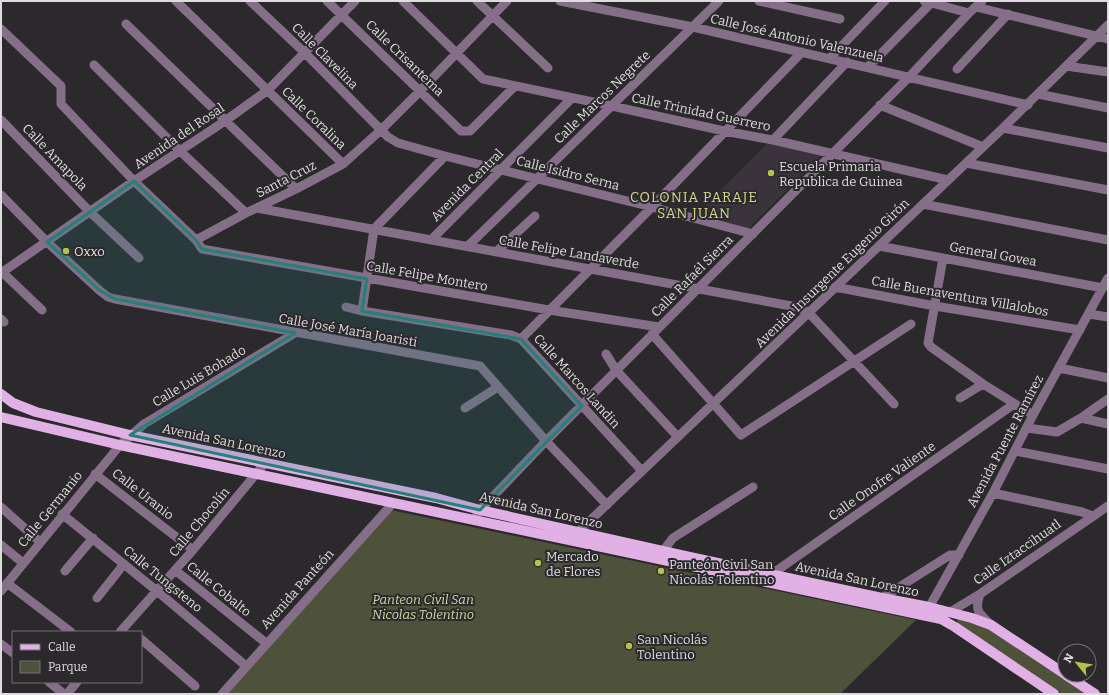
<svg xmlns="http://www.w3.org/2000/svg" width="1109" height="695" font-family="Bitter,serif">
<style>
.built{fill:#3a333b}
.green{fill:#4f523a}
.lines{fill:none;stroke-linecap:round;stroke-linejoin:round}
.minor{stroke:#856e87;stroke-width:9}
.major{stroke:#e1b1e5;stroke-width:10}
.marked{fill:#248079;fill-opacity:0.2;stroke:#248079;stroke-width:3;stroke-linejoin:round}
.poi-dot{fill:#b6c149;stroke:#2c292d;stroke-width:1.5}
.labels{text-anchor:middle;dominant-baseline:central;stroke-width:4;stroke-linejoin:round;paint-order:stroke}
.street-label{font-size:13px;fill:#dedcde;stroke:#2c292d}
.poi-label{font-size:13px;fill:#dedcde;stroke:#2c292d;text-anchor:start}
.park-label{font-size:13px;font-style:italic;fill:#d0d8a0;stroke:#2c292d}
.neighbourhood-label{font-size:14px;letter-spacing:1px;fill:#cfd98c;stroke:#2c292d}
</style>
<rect width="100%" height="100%" fill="#2c292d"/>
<path class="built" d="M 769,142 L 824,153 L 748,229 L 697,214 Z"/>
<path class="green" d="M 391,510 L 916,620 L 840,694 L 228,694 Z
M 963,615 L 974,618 L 1091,694 L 1062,694 L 958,626 L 957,620 Z"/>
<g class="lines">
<path class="minor" d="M 176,1 L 343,164
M 250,1 L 305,53 L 388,137 L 398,143 L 445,156 L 652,207 L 753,234
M 327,1 L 461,131 L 470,131 L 515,86
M 403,1 L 483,79 L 612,106 L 724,131 L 773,140 L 948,180
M 477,1 L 548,68
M 560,1 L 693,27 L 1028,105
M 759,1 L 840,19
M 924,1 L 969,13
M 976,7 L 1108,39
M 126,24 L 296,189
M 1,29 L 61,86 L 61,104 L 134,181 L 196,240 L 202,249 L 549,310 L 659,327
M 830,58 L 885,1
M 94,65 L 180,151 L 246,213
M 1066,66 L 1108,72
M 868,67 L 931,3
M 957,69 L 1008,14
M 1038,94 L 1108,108
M 880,105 L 983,147
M 1,120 L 90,212 L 139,258
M 1003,128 L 1108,148
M 773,140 L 847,62
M 966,163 L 1108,190
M 1,195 L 47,242 L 99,290 L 108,297 L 115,299 L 480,366 L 546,441 L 607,505
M 923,204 L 1108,240
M 257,208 L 797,307 L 809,313 L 894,404
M 432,239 L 572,98
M 196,240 L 246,213 L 296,189 L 343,164 L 381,130 L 420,91 L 507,1
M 468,246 L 719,1
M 879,246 L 1103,288
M 497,251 L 535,216
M 943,258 L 928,343 L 931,347 L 983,384 L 1033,415
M 1,271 L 42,310
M 1,273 L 134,181 L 225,121 L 268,90 L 355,1
M 835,287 L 935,306 L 1080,330
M 346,307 L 362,311 L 511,335 L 521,339 L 642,471
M 362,311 L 374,229 L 445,156
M 1089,314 L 1108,317
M 1,319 L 4,322
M 652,334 L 741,435 L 911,324
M 521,339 L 652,207 L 802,52
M 606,354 L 616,370 L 678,437
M 1059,368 L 1108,378
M 960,398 L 983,384
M 465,408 L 498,387
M 1081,418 L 1108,424
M 1027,428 L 1057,432 L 1081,418 L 1108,399
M 1015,451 L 1108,469
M 95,474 L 193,550
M 993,493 L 1082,512 L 1093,516
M 1,507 L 40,542
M 62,514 L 157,591 L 246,666
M 474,520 L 480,510 L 546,441 L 909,77 L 969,13 L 982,1
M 578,537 L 579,531 L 1003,128 L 1108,25
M 1,545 L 23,563
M 663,551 L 673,538 L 753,487
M 175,570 L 266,643
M 65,571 L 93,538
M 770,580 L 772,574 L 1014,404
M 7,583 L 71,632
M 1,591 L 120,445 L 144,424 L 295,333
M 980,594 C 974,611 979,613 991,625
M 97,598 L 124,564
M 881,603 L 882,598 L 950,555 L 959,555
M 926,613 L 993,493 L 1033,415 L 1108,278
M 945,615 L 980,594 L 1108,506
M 120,632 L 193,550 L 265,463
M 141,639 L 195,686
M 1,644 L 13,653
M 49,682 L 64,694
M 67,694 L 77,682
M 222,694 L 393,503"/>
<path class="major" d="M 1,394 L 13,403 L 36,412 L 130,435 L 436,498 L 480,510 L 685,556 L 882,598 L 929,607 L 972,618 L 991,625 L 1065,674
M 1,417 L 120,445 L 941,619 L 955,627 L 1054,694
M 1066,675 L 1095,694"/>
</g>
<path class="marked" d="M 134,181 L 196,240 L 202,249 L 367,279 L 362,311 L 521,339 L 582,406 L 480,510 L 130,435 L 295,333 L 115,299 L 99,290 L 47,242 Z"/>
<g class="poi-dot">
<circle cx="771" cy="173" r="4"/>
<circle cx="66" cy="251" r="4"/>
<circle cx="538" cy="563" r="4"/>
<circle cx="661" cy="571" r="4"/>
<circle cx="629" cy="646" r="4"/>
</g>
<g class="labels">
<g class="street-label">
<text transform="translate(797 38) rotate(13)">Calle José Antonio Valenzuela</text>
<text transform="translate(325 56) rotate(45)">Calle Clavelina</text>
<text transform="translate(405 58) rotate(44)">Calle Crisantema</text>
<text transform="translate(602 97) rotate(-44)">Calle Marcos Negrete</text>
<text transform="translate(701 112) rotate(12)">Calle Trinidad Guerrero</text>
<text transform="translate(314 118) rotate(44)">Calle Coralina</text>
<text transform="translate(179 136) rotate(-34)">Avenida del Rosal</text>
<text transform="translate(55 157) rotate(46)">Calle Amapola</text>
<text transform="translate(568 173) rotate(14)">Calle Isidro Serna</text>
<text transform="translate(286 179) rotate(-27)">Santa Cruz</text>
<text transform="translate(467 185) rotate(-45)">Avenida Central</text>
<text transform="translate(569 252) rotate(10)">Calle Felipe Landaverde</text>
<text transform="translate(993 254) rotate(10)">General Govea</text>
<text transform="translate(832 273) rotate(-44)">Avenida Insurgente Eugenio Girón</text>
<text transform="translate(427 276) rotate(10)">Calle Felipe Montero</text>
<text transform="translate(692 276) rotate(-45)">Calle Rafaél Sierra</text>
<text transform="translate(960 296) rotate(10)">Calle Buenaventura Villalobos</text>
<text transform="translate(348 330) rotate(10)">Calle José María Joaristi</text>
<text transform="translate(199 376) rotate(-31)">Calle Luis Bohado</text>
<text transform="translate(577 381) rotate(48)">Calle Marcos Landin</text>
<text transform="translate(224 441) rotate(12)">Avenida San Lorenzo</text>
<text transform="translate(1005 441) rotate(-62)">Avenida Puente Ramírez</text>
<text transform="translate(882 481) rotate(-35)">Calle Onofre Valiente</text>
<text transform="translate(143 494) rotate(38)">Calle Uranio</text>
<text transform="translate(50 509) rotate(-51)">Calle Germanio</text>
<text transform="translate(541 510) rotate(13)">Avenida San Lorenzo</text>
<text transform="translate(199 522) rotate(-50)">Calle Chocolín</text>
<text transform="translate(1017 552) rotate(-35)">Calle Iztaccihuatl</text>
<text transform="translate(163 579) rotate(39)">Calle Tungsteno</text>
<text transform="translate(857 579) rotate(12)">Avenida San Lorenzo</text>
<text transform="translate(219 589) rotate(39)">Calle Cobalto</text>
<text transform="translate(297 589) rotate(-48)">Avenida Panteón</text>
</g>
<g class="poi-label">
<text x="779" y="166">Escuela Primaria<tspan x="779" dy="15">Republica de Guinea</tspan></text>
<text x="74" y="251">Oxxo</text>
<text x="546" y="556">Mercado<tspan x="546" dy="15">de Flores</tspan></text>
<text x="669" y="564">Panteón Civil San<tspan x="669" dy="15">Nicolás Tolentino</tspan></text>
<text x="637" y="639">San Nicolás<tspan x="637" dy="15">Tolentino</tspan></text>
</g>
<g class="park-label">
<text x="423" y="599">Panteon Civil San<tspan x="423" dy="15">Nicolas Tolentino</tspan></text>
</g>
<g class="neighbourhood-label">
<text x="694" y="197">COLONIA PARAJE<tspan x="694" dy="16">SAN JUAN</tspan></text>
</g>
</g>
<rect width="1109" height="695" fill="none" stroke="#dedcde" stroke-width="4"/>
<rect x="12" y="631" width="130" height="52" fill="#2c292d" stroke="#737174"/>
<rect x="20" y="644" width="20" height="6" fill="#e1b1e5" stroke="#737174"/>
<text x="48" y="651" font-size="12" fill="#dedcde">Calle</text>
<rect x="20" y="661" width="20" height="12" fill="#4f523a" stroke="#737174"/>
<text x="48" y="671" font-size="12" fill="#dedcde">Parque</text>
<g transform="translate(1077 663) rotate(300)"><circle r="19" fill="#2c292d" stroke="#737174"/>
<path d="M0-3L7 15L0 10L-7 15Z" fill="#b6c149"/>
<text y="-6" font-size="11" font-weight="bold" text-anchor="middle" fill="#dedcde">N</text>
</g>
</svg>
